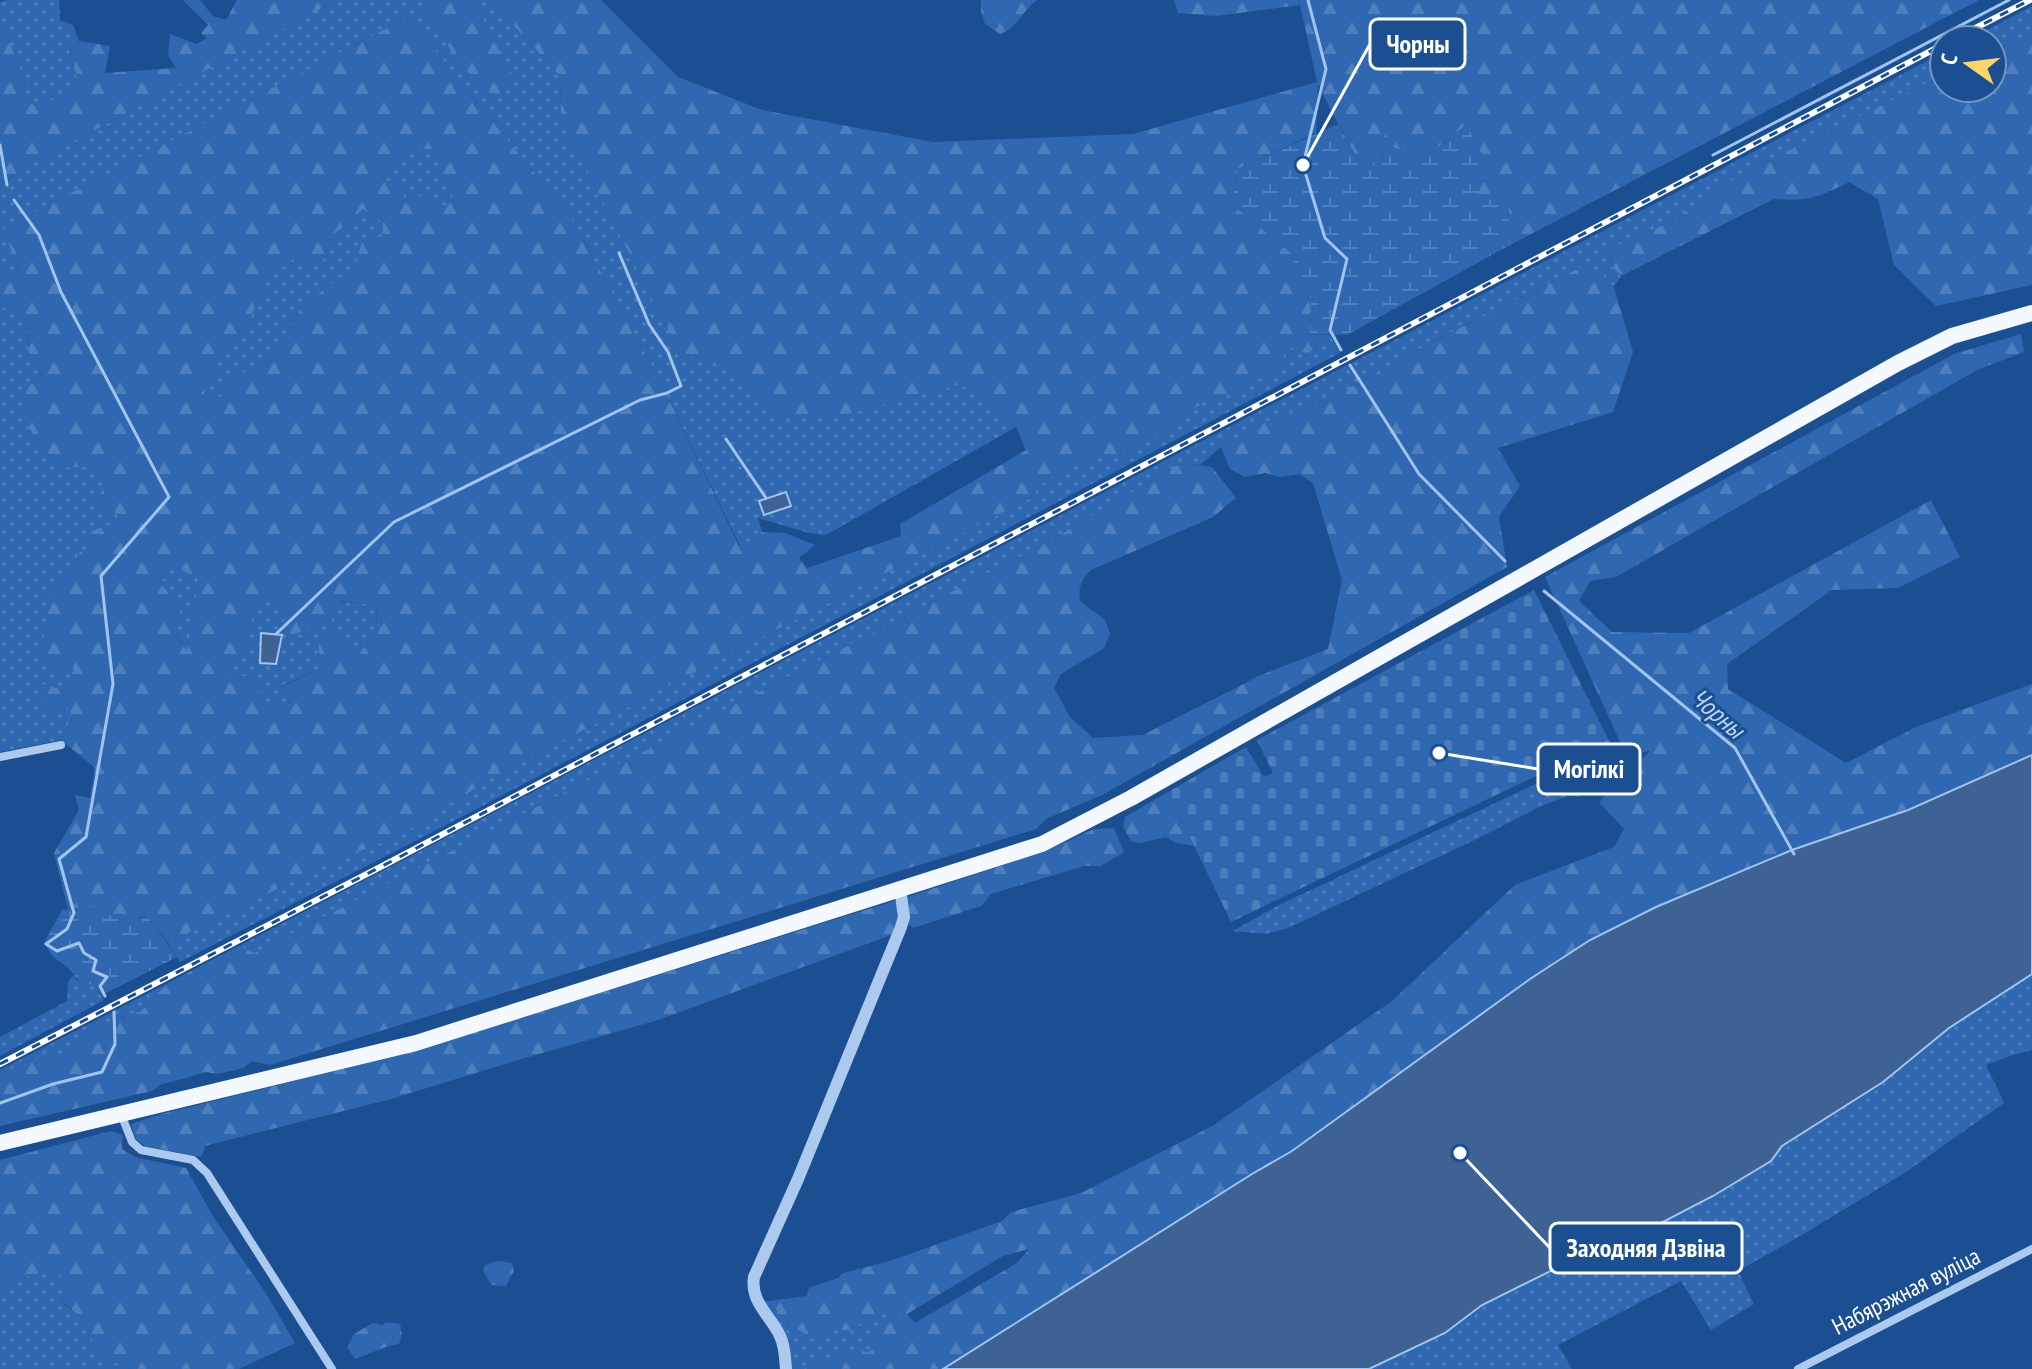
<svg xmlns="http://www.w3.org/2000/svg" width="2032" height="1369" font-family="'PT Sans Narrow',sans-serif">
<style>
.grass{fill:url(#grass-dots)}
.forest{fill:url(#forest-firs);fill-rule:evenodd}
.wetland{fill:url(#wetland-marsh)}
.cemetery{fill:url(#cemetery-stones)}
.water{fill:#3e6293;stroke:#9fc4f0;stroke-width:2}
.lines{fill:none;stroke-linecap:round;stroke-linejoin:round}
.stream{stroke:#9fc4f0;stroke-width:3}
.minor{stroke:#accaef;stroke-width:8}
.tertiary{stroke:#accaef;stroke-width:12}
.primary{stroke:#f4f8ff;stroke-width:16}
.rail-casing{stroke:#fff;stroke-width:6}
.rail{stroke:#1c4f92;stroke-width:3;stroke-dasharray:9;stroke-linecap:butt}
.labels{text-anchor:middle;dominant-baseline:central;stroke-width:6;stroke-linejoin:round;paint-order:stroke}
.street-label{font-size:24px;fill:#fff;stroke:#1c4f92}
.water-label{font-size:26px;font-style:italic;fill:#b8d4f5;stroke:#1c4f92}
.leader{fill:none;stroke:#fff;stroke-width:3}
.callout-dot{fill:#fff;stroke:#1c4f92;stroke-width:3}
.callout{fill:#1c4f92;stroke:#fff;stroke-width:3}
.callout-label{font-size:26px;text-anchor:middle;font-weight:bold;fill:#fff}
</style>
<defs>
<pattern id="grass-dots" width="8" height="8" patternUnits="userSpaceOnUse" patternTransform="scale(2)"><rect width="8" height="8" fill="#2f68b0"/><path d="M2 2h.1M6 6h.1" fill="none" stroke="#4e7fbc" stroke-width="1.8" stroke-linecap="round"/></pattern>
<pattern id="forest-firs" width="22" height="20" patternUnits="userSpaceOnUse" patternTransform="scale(2)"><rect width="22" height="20" fill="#2f68b0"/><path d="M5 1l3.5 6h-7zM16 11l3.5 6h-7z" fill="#4e7fbc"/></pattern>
<pattern id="wetland-marsh" width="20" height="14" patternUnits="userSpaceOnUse" patternTransform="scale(2)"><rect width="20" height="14" fill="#2f68b0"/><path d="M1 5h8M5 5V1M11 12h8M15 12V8" fill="none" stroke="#4e7fbc"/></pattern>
<pattern id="cemetery-stones" width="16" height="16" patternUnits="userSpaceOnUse" patternTransform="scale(2)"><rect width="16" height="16" fill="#2f68b0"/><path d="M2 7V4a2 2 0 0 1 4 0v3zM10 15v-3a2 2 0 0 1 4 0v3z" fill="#4e7fbc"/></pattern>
</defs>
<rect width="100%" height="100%" fill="#1c4f92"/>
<path class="grass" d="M 8,0 L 59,0 L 60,20 L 73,25 L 79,41 L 68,46 L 80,89 L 39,105 L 23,103 L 25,82 L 0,17 L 0,2 Z
M 337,0 L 497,0 L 505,16 L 560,76 L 561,120 L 679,351 L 747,380 L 776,416 L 832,418 L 961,384 L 1016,427 L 826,535 L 809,533 L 758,518 L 762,532 L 742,550 L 659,379 L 572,219 L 408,17 L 5,228 L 18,272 L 0,269 L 0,186 L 22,169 Z
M 2032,6 L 2032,32 L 1992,52 L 1992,40 L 1968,40 Z
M 1944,52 L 1944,75 L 1742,173 L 1679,218 L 1611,248 L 1610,265 L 1621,276 L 1614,287 L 1603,275 L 1585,265 L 1434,341 L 1333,397 L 1260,424 L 1221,447 L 1200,465 L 1181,463 L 1039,547 L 254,953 L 239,946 Z
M 418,149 L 435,149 L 455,200 L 444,207 L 407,203 L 378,178 Z
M 363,208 L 382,222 L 383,236 L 355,267 L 305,303 L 266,363 L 252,370 L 226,379 L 227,395 L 206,401 L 204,389 L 231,340 L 250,320 L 265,282 L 293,259 L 308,263 L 323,260 L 334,234 Z
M 0,303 L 3,307 L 27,320 L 29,358 L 43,377 L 24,389 L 22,414 L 42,449 L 70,468 L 88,466 L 107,477 L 114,511 L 125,526 L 89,552 L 71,666 L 74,671 L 59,690 L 43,684 L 68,708 L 73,716 L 61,740 L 0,752 Z
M 1320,335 L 1330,335 L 1340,353 L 446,825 L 180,962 L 168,943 L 322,867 L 404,833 L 495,776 L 1030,498 L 1046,480 L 1098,455 L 1120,455 L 1169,430 L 1175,422 L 1210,398 L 1224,397 L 1288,346 L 1316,349 Z
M 173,567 L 199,577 L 187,652 L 176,635 L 160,583 Z
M 272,595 L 376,605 L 377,631 L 356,657 L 332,631 L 320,668 L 281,686 L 291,700 L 268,706 L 253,677 L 228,676 L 226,664 L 253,649 L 242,633 L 263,604 Z
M 1560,765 L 1583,775 L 1579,797 L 1570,795 L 1539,807 L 1479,838 L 1288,928 L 1266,934 L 1233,931 L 1277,906 L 1546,779 L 1544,772 Z
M 2032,974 L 2032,1050 L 2013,1055 L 1986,1065 L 2004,1103 L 1906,1172 L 1800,1236 L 1738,1271 L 1754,1304 L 1711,1330 L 1681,1281 L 1558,1345 L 1572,1369 L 1369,1369 L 1445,1333 L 1482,1305 L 1583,1255 L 1611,1249 L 1771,1161 L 1782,1146 L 1883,1082 L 1949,1028 Z
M 73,975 L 80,983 L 94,985 L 104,1000 L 0,1056 L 0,1037 L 67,1001 L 68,983 Z
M 168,983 L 141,1011 L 92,1027 L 86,1039 L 69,1051 L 47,1060 L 30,1059 L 0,1076 L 0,1070 Z
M 56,1270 L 67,1283 L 63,1303 L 80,1317 L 100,1356 L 131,1369 L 0,1369 L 0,1287 L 32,1275 Z
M 760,1300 L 768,1301 L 768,1305 C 779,1313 787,1320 792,1333 L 798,1329 L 810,1336 L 834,1330 L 853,1330 L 858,1323 L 866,1326 L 875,1320 L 875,1311 L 879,1305 L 907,1313 L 875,1347 L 867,1353 L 810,1363 L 804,1369 L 788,1369 Z"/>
<path class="forest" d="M 183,0 L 200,0 L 213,16 L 226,20 L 237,0 L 337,0 L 22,169 L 0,186 L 0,17 L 25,82 L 23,103 L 39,105 L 80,89 L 68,45 L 79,41 L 110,46 L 105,73 L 176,68 L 168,55 L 170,34 L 197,44 L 207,38 L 201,33 L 208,25 Z
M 429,0 L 473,0 L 516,82 L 499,94 L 483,91 L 421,12 L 423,4 Z
M 497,0 L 601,0 L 678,77 L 762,110 L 933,142 L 1133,134 L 1317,82 L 1300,5 L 1216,16 L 1178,13 L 1174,0 L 1979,0 L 1510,245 L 1508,201 L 1475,200 L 1466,125 L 1426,157 L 1391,147 L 1384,134 L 1382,163 L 1363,169 L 1338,124 L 1318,84 L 1316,133 L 1238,169 L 1232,204 L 1290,252 L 1311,299 L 1310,334 L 1320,335 L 1316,349 L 1307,353 L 1288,347 L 1276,371 L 1223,397 L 1210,398 L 1175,422 L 1169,430 L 1120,455 L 1098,455 L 1046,480 L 1030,498 L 495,776 L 404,833 L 322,867 L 168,943 L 149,918 L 110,915 L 94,906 L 68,909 L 54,853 L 79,810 L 75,795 L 90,798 L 95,768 L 61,740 L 73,717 L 68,708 L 51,715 L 43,710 L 43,684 L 59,689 L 74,671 L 71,666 L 58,670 L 40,660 L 50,597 L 80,552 L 88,552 L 87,533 L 114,523 L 124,525 L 114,511 L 96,506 L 107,477 L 88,466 L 70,468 L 42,449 L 21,414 L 23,389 L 43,376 L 29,358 L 27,320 L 3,307 L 0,303 L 0,269 L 18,271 L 4,228 L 408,17 L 572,219 L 659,379 L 741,550 L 762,532 L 785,533 L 815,545 L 799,558 L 807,568 L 901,536 L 900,524 L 1026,450 L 1016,427 L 961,384 L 832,418 L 776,416 L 747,380 L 679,351 L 561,120 L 560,76 L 505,16 ZM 418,149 L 434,149 L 454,200 L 444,207 L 423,194 L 407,203 L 398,184 L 379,178 ZM 363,209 L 382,222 L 383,236 L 362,241 L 355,267 L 305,303 L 266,363 L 252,370 L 226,379 L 227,395 L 206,401 L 204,389 L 231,340 L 250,320 L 265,282 L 293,259 L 308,263 L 323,260 L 334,234 ZM 173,567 L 199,577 L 187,651 L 176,636 L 182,609 L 160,583 ZM 272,595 L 291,635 L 331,621 L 341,601 L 376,605 L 377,631 L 356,657 L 332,631 L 318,634 L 320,668 L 281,687 L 290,700 L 268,706 L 253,677 L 229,676 L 226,664 L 254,649 L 242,633 L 263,604 Z
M 981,0 L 1037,0 C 1023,10 1017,28 1000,34 L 985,24 L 981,12 Z
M 2032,32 L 2032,285 L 1936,306 L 1894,265 L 1878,199 L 1849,182 C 1820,197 1807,202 1774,199 L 1621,276 L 1610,265 L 1611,248 L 1679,218 L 1742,173 L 1944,75 L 1944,88 L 1992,88 L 1992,52 Z
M 1585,265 L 1603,275 L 1614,287 L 1633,352 L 1613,412 L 1498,448 L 1520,486 L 1499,517 L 1507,567 L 1102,795 L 1048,818 L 1036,829 L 270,1065 L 252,1061 L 243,1068 L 218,1074 L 205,1072 L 186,1078 L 162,1084 L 152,1091 L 0,1126 L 0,1076 L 30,1059 L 47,1060 L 69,1051 L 86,1039 L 92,1027 L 141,1011 L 168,983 L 239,946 L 254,953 L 1039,547 L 1181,463 L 1212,467 L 1236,498 L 1213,517 L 1091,570 C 1081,580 1078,587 1080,601 L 1105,620 L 1110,634 L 1104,648 L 1061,674 L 1054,688 L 1070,717 L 1093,738 L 1143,735 L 1261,675 L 1328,649 L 1342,580 L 1313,483 L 1299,474 L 1280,477 L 1265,473 L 1245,477 L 1230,469 L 1221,447 L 1260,424 L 1333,397 L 1434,341 Z
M 2021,334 L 2024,352 L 1977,370 L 1616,577 L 1590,581 L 1579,601 L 1612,632 L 1689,633 L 1931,500 L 1960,557 L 1898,588 L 1832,590 L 1727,664 L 1728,689 L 1846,763 L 1916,727 L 2032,684 L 2032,755 L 1562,957 L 1292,1151 L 1252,1174 L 943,1369 L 804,1369 L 810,1363 L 862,1350 L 867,1353 L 875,1347 L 871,1335 L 875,1326 L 905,1313 L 879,1305 L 875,1311 L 875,1320 L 866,1326 L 859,1323 L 853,1330 L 834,1330 L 825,1332 L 824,1340 L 816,1343 L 810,1336 L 799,1330 L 792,1333 L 789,1333 L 788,1323 L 777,1318 L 777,1311 L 768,1305 L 768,1301 L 807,1296 L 809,1288 L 838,1278 L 843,1273 L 890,1261 L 1002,1221 L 1011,1212 L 1081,1193 L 1214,1125 L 1392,1001 L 1515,885 L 1614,847 L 1624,829 L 1599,802 L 1650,751 L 1626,755 L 1545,577 L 1954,354 ZM 1029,1249 L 1017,1263 L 915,1323 L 907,1314 L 1003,1256 Z
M 1168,792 L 1194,846 L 1176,843 L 1166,837 L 1140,843 L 1131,841 L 1123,827 L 1125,817 Z
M 1114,828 L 1124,852 L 1101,866 L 1084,866 L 991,894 L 981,906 L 913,928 L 907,922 L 907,897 L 1046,851 L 1094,829 Z
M 897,900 L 900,916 L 894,934 L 658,1020 L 518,1060 L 391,1099 L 205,1146 L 201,1157 L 145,1146 L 136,1139 L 131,1124 L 158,1115 L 418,1050 Z
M 111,1131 L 123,1135 L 122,1149 L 135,1157 L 186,1168 L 214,1218 L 267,1295 L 295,1343 L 239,1369 L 131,1369 L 100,1356 L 80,1317 L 63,1302 L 67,1283 L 56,1270 L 32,1275 L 0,1287 L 0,1160 Z
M 498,1261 L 512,1263 L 514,1271 L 506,1286 L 491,1285 L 483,1270 L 485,1265 Z
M 387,1322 L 400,1324 L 402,1335 L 399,1344 C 384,1346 370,1354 355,1359 L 347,1347 L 354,1334 L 373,1323 L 382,1325 Z"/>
<path class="wetland" d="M 1338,124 L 1363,169 L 1382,163 L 1384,132 L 1392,147 L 1426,157 L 1466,125 L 1488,165 L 1475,199 L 1508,200 L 1510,245 L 1347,335 L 1310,334 L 1311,299 L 1290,252 L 1232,205 L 1238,169 Z
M 94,906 L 110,915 L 149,918 L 177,957 L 102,995 L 94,985 L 80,983 L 69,968 L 53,957 L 44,943 L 62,910 Z"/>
<path class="cemetery" d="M 1534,590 L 1618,759 L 1583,775 L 1559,765 L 1231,922 L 1168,792 L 1246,747 L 1264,777 L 1273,773 L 1257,740 Z"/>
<path class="water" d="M 786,492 L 791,506 L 764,515 L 759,501 Z
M 261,633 L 282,635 L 276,664 L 260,663 Z
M 2032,755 L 2032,974 L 1949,1028 L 1883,1082 L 1782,1146 L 1771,1161 L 1713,1196 L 1611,1249 L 1583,1255 L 1482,1305 L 1445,1333 L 1369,1369 L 943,1369 L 1252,1174 L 1292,1151 L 1530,979 L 1590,940 L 1656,907 L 1792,850 L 1908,810 Z"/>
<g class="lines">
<path class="stream" d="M 1308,0 L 1326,69 L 1303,165 L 1325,238 L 1347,259 L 1330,330 L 1341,350
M 0,145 L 7,185
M 1713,155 L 2009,0
M 14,200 L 39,235 L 61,292 L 169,497 L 101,576 L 113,684 L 86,837 L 59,859 L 74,913 L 67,929 L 46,944 L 57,951 L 79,943 L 84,953 L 96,960 L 93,971 L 107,977 L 100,986 L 105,996
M 1350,365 L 1419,474 L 1505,561
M 726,439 L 766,498
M 1544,591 L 1735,748 L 1794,854
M 276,634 L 394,522 L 640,400 L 667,393 L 681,386 L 668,352 L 649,324 L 619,253
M 0,1103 L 53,1084 L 102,1072 L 115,1044 L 114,1012"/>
<path class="minor" d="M 0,757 L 61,745
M 121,1114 L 132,1142 L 141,1150 L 193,1160 L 207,1173 L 332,1369
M 1798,1369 L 2032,1249"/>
<path class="tertiary" d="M 786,1369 C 785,1358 785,1346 780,1336 C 770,1315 750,1302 754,1277 L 798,1179 L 901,927 L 904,917 L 900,888"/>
<path class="primary" d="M 0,1143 L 416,1043 L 1042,844 L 1131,798 L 1898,363 L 1952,336 L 2032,313"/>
<defs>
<path id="rail" d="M 1952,40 L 2030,0
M 0,1064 L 390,862 L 1944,44"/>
</defs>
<use href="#rail" class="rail-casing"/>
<use href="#rail" class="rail"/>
</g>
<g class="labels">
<g class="street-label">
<text transform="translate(1906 1291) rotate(-27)">Набярэжная вуліца</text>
</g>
<g class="water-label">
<text transform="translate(1718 713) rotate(41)">Чорны</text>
</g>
</g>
<path class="leader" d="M1303 165L1370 44M1439 753L1538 769M1460 1153L1550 1248"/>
<g class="callout-dot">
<circle cx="1303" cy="165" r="8"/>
<circle cx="1439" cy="753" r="8"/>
<circle cx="1460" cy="1153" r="8"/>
</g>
<g class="callout">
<rect x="1370" y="19" width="95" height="50" rx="8"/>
<rect x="1538" y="744" width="102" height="50" rx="8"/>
<rect x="1550" y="1223" width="192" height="50" rx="8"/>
</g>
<g class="callout-label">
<text x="1418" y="53">Чорны</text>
<text x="1589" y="778">Могілкі</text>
<text x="1646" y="1257">Заходняя Дзвіна</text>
</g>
<g transform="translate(1968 64) rotate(284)"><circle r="38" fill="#1c4f92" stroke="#7795be" stroke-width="2"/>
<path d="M0-6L14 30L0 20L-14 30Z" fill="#ffd56a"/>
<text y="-12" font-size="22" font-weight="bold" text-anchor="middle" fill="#ffffff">С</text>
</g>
</svg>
